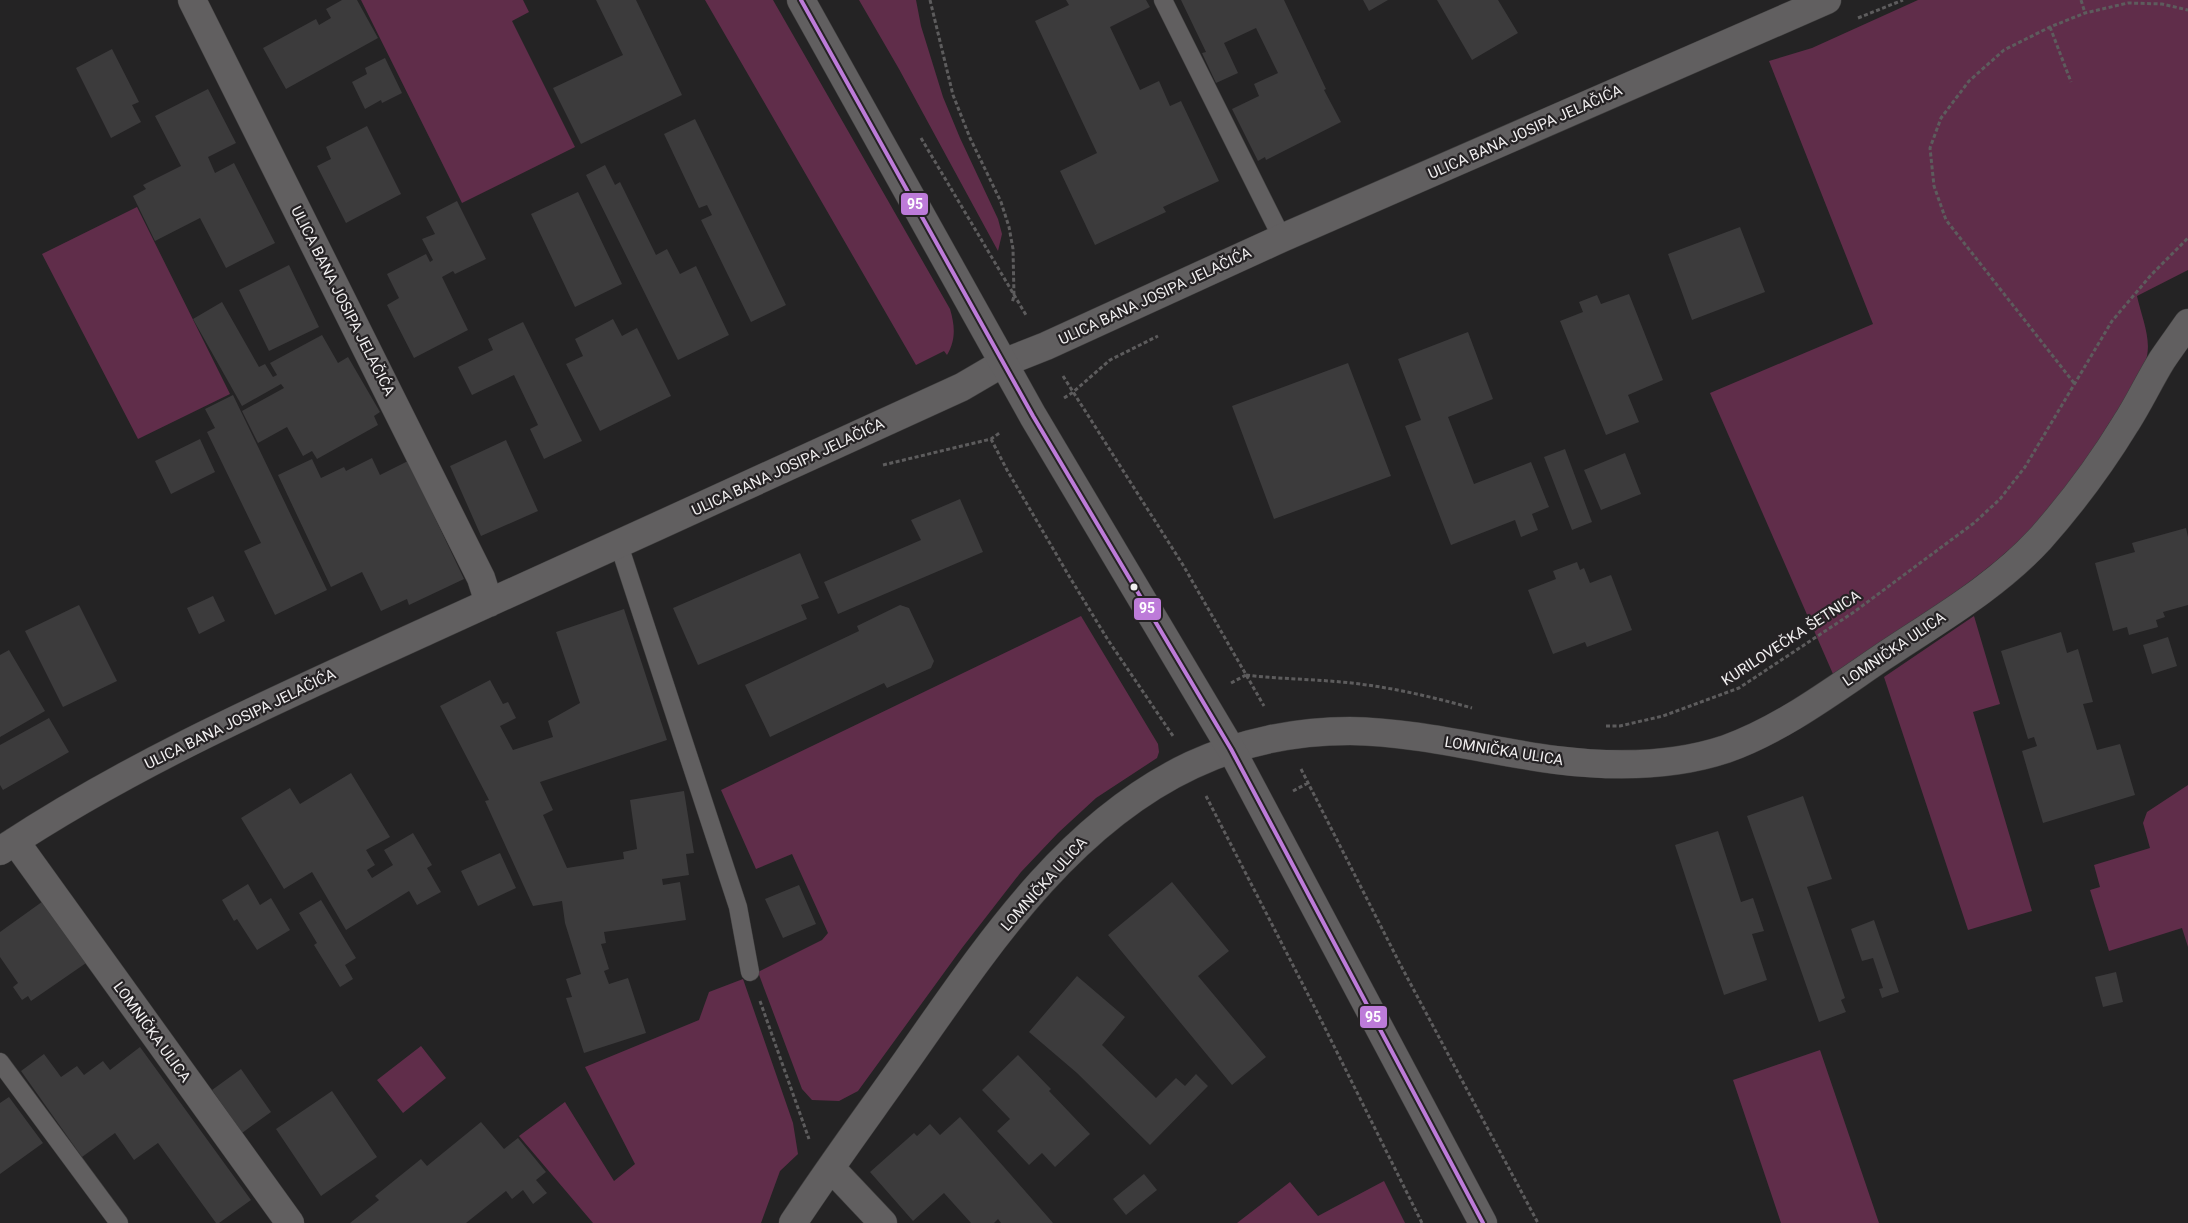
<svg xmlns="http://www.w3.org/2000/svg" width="2188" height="1223" font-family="Roboto,sans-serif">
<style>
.green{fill:#602d4a}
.building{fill:#3c3b3c}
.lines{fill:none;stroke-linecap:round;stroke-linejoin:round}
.service-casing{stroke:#3f3e3e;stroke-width:19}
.minor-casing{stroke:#3f3e3e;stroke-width:29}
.secondary-casing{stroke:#3f3e3e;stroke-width:29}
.path{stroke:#5d5c5d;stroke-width:3;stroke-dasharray:4 2.5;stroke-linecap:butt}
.service{stroke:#615f60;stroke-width:18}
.minor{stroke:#615f60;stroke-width:28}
.secondary{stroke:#615f60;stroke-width:28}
.bus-1-casing{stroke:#252224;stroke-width:8}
.bus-1{stroke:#bd7bd9;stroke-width:4}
.bus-dot{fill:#f1eff0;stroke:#252224;stroke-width:2}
.labels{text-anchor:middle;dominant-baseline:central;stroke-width:4.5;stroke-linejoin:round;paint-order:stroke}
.street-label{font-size:15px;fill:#f1eff0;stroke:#252224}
.line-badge{stroke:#252224;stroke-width:2}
.badge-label{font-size:14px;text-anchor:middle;font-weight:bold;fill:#fff}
</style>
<rect width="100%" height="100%" fill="#242324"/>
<path class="green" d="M 361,0 L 523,0 L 529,12 L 512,21 L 575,147 L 462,203 Z
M 705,0 L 773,0 L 950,309 C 955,326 956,340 947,355 L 944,351 L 916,365 Z
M 859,0 L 916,0 L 921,26 L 943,97 L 960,138 L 998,219 L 1002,234 L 998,251 L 899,69 Z
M 1918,0 L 2188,0 L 2188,270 L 2137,296 C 2141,315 2151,337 2147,356 C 2145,367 2118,410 2110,422 C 2086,461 2061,498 2029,531 C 1972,588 1899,628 1833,674 L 1710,393 L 1873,324 L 1769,61 L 1812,48 Z
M 137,207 L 230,394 L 138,439 L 42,254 Z
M 1081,616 L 1158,744 L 1159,752 L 1157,758 L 1096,798 L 1058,833 L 1021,872 L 962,948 L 858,1091 L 839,1101 L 812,1100 L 802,1089 L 758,972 L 822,940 L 828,933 L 792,854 L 756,869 L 721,790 Z
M 1974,616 L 2000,704 L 1973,712 L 2032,911 L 1968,930 L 1884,677 Z
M 2188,785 L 2188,947 L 2182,928 L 2109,951 L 2090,890 L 2100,887 L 2094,865 L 2150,848 L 2143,823 L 2147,812 Z
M 743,979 L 793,1123 L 798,1154 L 780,1171 L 761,1223 L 593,1223 L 519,1136 L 565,1102 L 614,1181 L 635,1164 L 585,1067 L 699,1020 L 709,992 Z
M 421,1046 L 446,1078 L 403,1113 L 377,1080 Z
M 1820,1050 L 1879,1223 L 1781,1223 L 1733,1080 Z
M 1384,1181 L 1405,1223 L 1237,1223 L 1290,1182 L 1318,1216 Z"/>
<path class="building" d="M 342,0 L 357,0 L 378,38 L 286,89 L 263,48 L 316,19 L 319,25 L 331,18 L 326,9 Z
M 596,0 L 636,0 L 682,95 L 581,144 L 553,88 L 623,55 Z
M 1066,0 L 1146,0 L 1150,7 L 1110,27 L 1140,90 L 1159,81 L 1170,106 L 1181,101 L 1219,181 L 1163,207 L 1166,212 L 1095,245 L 1060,171 L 1097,153 L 1035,21 L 1069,5 Z
M 1181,0 L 1284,0 L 1326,89 L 1324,90 L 1341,122 L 1266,160 L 1265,157 L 1258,161 L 1232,109 L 1259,96 L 1254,84 L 1278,73 L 1256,28 L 1224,43 L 1238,73 L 1216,83 L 1202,53 L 1206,52 Z
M 1363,0 L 1388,0 L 1369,11 Z
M 1437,0 L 1498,0 L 1518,33 L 1472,60 Z
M 112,49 L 139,102 L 132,105 L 141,122 L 111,138 L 76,68 Z
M 385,58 L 402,93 L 382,103 L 381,100 L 365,109 L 352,82 L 367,74 L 365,68 Z
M 208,89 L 236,143 L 208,157 L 215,173 L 234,163 L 275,243 L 226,268 L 200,218 L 155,241 L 133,196 L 146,189 L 143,185 L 181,166 L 155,116 Z
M 695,119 L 786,305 L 751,322 L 701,220 L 712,215 L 707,205 L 699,208 L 664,134 Z
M 367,126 L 401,194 L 346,223 L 317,166 L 331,159 L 326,147 Z
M 605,165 L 615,185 L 620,182 L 656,255 L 667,249 L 680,274 L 696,266 L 729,335 L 678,360 L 586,175 Z
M 578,192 L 622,284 L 575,307 L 531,214 Z
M 457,201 L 486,259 L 455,274 L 453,271 L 442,277 L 468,330 L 414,358 L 387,305 L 399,298 L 387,274 L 426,254 L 430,262 L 433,260 L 422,239 L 435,234 L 426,217 Z
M 1740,227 L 1765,292 L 1692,320 L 1668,254 Z
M 289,265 L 319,327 L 269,351 L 239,290 Z
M 1629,294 L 1663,380 L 1628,395 L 1639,422 L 1606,435 L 1560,321 L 1583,312 L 1579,302 L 1597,295 L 1601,304 Z
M 222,302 L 259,367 L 265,364 L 273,377 L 277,375 L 270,363 L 322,335 L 338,363 L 348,357 L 380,412 L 374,416 L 378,425 L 317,459 L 312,451 L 303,456 L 287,427 L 258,443 L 242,411 L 284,388 L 281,384 L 242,406 L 193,319 Z
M 613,319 L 622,336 L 637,328 L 671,396 L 600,431 L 566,364 L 583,356 L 575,339 Z
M 523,322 L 582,441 L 544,459 L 530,429 L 538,425 L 514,375 L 472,395 L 458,367 L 493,350 L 488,339 Z
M 1468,332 L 1493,399 L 1448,417 L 1474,484 L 1531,462 L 1549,507 L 1532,514 L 1538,530 L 1521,537 L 1515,520 L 1451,545 L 1405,426 L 1421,420 L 1398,359 Z
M 1348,363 L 1391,476 L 1274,519 L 1232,406 Z
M 233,395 L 327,590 L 275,615 L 244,551 L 261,543 L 207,432 L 215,428 L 205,409 Z
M 200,439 L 215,472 L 171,494 L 155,461 Z
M 506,440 L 538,511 L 481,536 L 450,466 Z
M 1565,449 L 1592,522 L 1572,530 L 1544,457 Z
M 1625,453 L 1641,494 L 1601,510 L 1584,470 Z
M 372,458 L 380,475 L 408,461 L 464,579 L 409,605 L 407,599 L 381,611 L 362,572 L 331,587 L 278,475 L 312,459 L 321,478 L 344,467 L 346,471 Z
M 960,499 L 983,552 L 838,614 L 824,582 L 921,540 L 911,520 Z
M 2186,528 L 2188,537 L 2188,605 L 2163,612 L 2165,617 L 2156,620 L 2158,627 L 2129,635 L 2127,627 L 2113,631 L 2095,563 L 2135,552 L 2132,543 Z
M 800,553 L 819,598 L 801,605 L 807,619 L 698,665 L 673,608 Z
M 1577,562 L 1580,570 L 1584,568 L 1590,583 L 1611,575 L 1632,630 L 1587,647 L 1585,642 L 1553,654 L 1528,590 L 1556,579 L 1553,571 Z
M 213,596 L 225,621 L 199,634 L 187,608 Z
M 79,605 L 117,681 L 63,707 L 25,631 Z
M 900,605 L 909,608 L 934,661 L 931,668 L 887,688 L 884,683 L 770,737 L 745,685 L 859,631 L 857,626 Z
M 624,609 L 667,740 L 540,782 L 553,810 L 543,815 L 567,868 L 624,859 L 623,852 L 637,849 L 630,800 L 684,791 L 694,853 L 686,854 L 689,875 L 662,879 L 663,885 L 680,882 L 686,920 L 604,932 L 606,943 L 601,944 L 609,969 L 604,971 L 609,984 L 628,978 L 646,1033 L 584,1053 L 566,998 L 572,997 L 566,979 L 581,974 L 565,923 L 562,901 L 533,906 L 485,801 L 489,800 L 440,706 L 490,680 L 503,704 L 508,702 L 516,718 L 500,726 L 513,750 L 553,737 L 548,721 L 580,703 L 556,632 Z
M 2061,632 L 2067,653 L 2078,649 L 2093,702 L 2083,704 L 2097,750 L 2120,744 L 2135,795 L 2043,823 L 2022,751 L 2037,746 L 2034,737 L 2028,739 L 2001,651 Z
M 2168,637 L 2177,666 L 2152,674 L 2143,645 Z
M 9,650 L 45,711 L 0,737 L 0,655 Z
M 49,718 L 69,752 L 3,790 L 0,785 L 0,745 Z
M 351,773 L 390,837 L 366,850 L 375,865 L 367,870 L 372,878 L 393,865 L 384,850 L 413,833 L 432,865 L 427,868 L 441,892 L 417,905 L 409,891 L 346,930 L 312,872 L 284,889 L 241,818 L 290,788 L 300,804 Z
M 1803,796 L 1832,879 L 1807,887 L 1845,998 L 1841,1000 L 1846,1012 L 1819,1022 L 1747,816 Z
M 1718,831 L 1741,902 L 1753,898 L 1764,931 L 1752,934 L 1767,980 L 1724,995 L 1675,845 Z
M 500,853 L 516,888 L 478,906 L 461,871 Z
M 1172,882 L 1229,951 L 1198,976 L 1266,1057 L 1232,1085 L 1108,935 Z
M 248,884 L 260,905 L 271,898 L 290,930 L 257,950 L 237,919 L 234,921 L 222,900 Z
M 799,885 L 816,924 L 783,938 L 765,899 Z
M 46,899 L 89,961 L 31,1001 L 28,996 L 22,1000 L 13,987 L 18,983 L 0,957 L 0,932 Z
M 321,900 L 356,958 L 345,965 L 353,979 L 340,987 L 314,945 L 317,943 L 299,913 Z
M 1874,920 L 1899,992 L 1882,998 L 1879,989 L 1883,988 L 1873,958 L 1862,961 L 1851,929 Z
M 2116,972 L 2123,1002 L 2103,1007 L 2095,977 Z
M 1077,976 L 1125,1017 L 1102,1045 L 1156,1098 L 1176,1078 L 1185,1086 L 1196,1074 L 1208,1086 L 1150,1145 L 1077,1073 L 1029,1032 Z
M 140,1047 L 251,1200 L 219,1223 L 216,1223 L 158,1143 L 134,1160 L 115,1133 L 82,1157 L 21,1071 L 44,1054 L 61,1077 L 77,1066 L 84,1075 L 103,1061 L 110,1070 Z
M 1018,1055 L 1051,1089 L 1049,1091 L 1090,1134 L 1055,1167 L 1042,1153 L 1029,1165 L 997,1131 L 1010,1119 L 982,1090 Z
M 241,1069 L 271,1112 L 242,1133 L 212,1090 Z
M 332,1091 L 377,1157 L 321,1196 L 276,1129 Z
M 9,1097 L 43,1143 L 0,1174 L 0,1103 Z
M 960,1117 L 1047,1216 L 1053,1223 L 1001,1223 L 998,1219 L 994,1223 L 971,1223 L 944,1193 L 913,1221 L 870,1172 L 914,1133 L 917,1136 L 930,1124 L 940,1135 Z
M 481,1122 L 504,1149 L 518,1138 L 546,1172 L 536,1180 L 547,1193 L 533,1204 L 523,1190 L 512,1199 L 506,1191 L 466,1223 L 350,1223 L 379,1200 L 375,1196 L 421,1159 L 427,1166 Z
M 1144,1174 L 1157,1190 L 1126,1215 L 1113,1199 Z"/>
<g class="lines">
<defs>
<path id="service" d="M 1163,0 L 1282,238
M 619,545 L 738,907 L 750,972
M 0,1062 L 119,1223"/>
<path id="minor" d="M 192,0 L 481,578 L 489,603
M 15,841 L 290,1223
M 0,851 C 135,761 283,697 429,630 C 607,549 784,469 962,387 L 1003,363 L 1046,346 L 1282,238 L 1827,0
M 831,1168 L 883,1223
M 793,1223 C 829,1168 869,1114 907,1060 C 985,949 1066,824 1192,765 C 1241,742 1297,731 1350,731 C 1419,732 1488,751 1556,760 C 1612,767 1672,767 1726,749 C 1782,729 1832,691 1881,658 C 1936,621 1995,588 2040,539 C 2072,503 2101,464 2126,423 C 2139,403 2149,381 2162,360 C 2170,348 2179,336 2188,323"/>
<path id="secondary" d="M 801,0 L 1033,416 L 1231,749 L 1483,1223"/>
</defs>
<use href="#service" class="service-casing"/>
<use href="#minor" class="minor-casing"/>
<use href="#secondary" class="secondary-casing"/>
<path class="path" d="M 930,0 L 953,95 L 970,138 L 1001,202 L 1009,227 L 1013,249 L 1014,296 L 1012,303
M 2081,0 L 2085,13
M 1858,18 L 1903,0
M 2050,27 L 2071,82
M 921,138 L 1026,315
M 1063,376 L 1183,565 L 1264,706
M 2074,383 L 1946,220 L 1934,186 L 1930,148 L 1941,118 L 1969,81 L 2004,50 L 2050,27 L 2085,13 L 2128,3 L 2162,4 L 2188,10
M 1064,398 L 1072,393 L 1110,360 L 1158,336
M 991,439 L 1007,470 L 1069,576 L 1108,640 L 1173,736
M 883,465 L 991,439 L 1001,432
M 1246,675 C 1278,679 1310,679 1341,682 C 1386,686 1429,696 1472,708
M 1231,683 L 1246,675
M 1606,726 L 1620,726 L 1663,716 L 1739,688 L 1854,612 L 1974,523 L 2000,499 L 2025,467 L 2112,321 L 2151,275 L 2188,238
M 1301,769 L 1400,964 L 1538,1223
M 1293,791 L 1308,783
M 1206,796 L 1317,1012 L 1422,1223
M 760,1001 L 809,1139"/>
<use href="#service" class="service"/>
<use href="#minor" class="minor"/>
<use href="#secondary" class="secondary"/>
<defs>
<path id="bus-1" d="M 801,0 L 1033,416 L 1231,749 L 1483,1223"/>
</defs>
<use href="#bus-1" class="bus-1-casing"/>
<use href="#bus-1" class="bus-1"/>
</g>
<circle class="bus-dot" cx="1134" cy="587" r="4.5"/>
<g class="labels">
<g class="street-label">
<text transform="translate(1525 132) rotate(-24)">ULICA BANA JOSIPA JELAČIĆA</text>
<text transform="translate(1155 296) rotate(-25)">ULICA BANA JOSIPA JELAČIĆA</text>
<text transform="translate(343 301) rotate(63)">ULICA BANA JOSIPA JELAČIĆA</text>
<text transform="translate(788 467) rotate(-25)">ULICA BANA JOSIPA JELAČIĆA</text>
<text transform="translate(1791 638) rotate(-33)">KURILOVEČKA ŠETNICA</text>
<text transform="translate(1894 649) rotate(-34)">LOMNIČKA ULICA</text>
<text transform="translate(240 719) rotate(-26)">ULICA BANA JOSIPA JELAČIĆA</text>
<text transform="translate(1504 751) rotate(9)">LOMNIČKA ULICA</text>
<text transform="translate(1044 884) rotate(-48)">LOMNIČKA ULICA</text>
<text transform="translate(152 1032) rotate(54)">LOMNIČKA ULICA</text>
</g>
</g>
<g class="line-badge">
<rect x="900" y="192" width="29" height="24" rx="5" fill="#bd7bd9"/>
<rect x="1133" y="597" width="29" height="24" rx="5" fill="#bd7bd9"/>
<rect x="1359" y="1005" width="29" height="24" rx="5" fill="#bd7bd9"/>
</g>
<g class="badge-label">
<text x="915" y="209">95</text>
<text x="1147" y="613">95</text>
<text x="1373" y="1022">95</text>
</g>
</svg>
